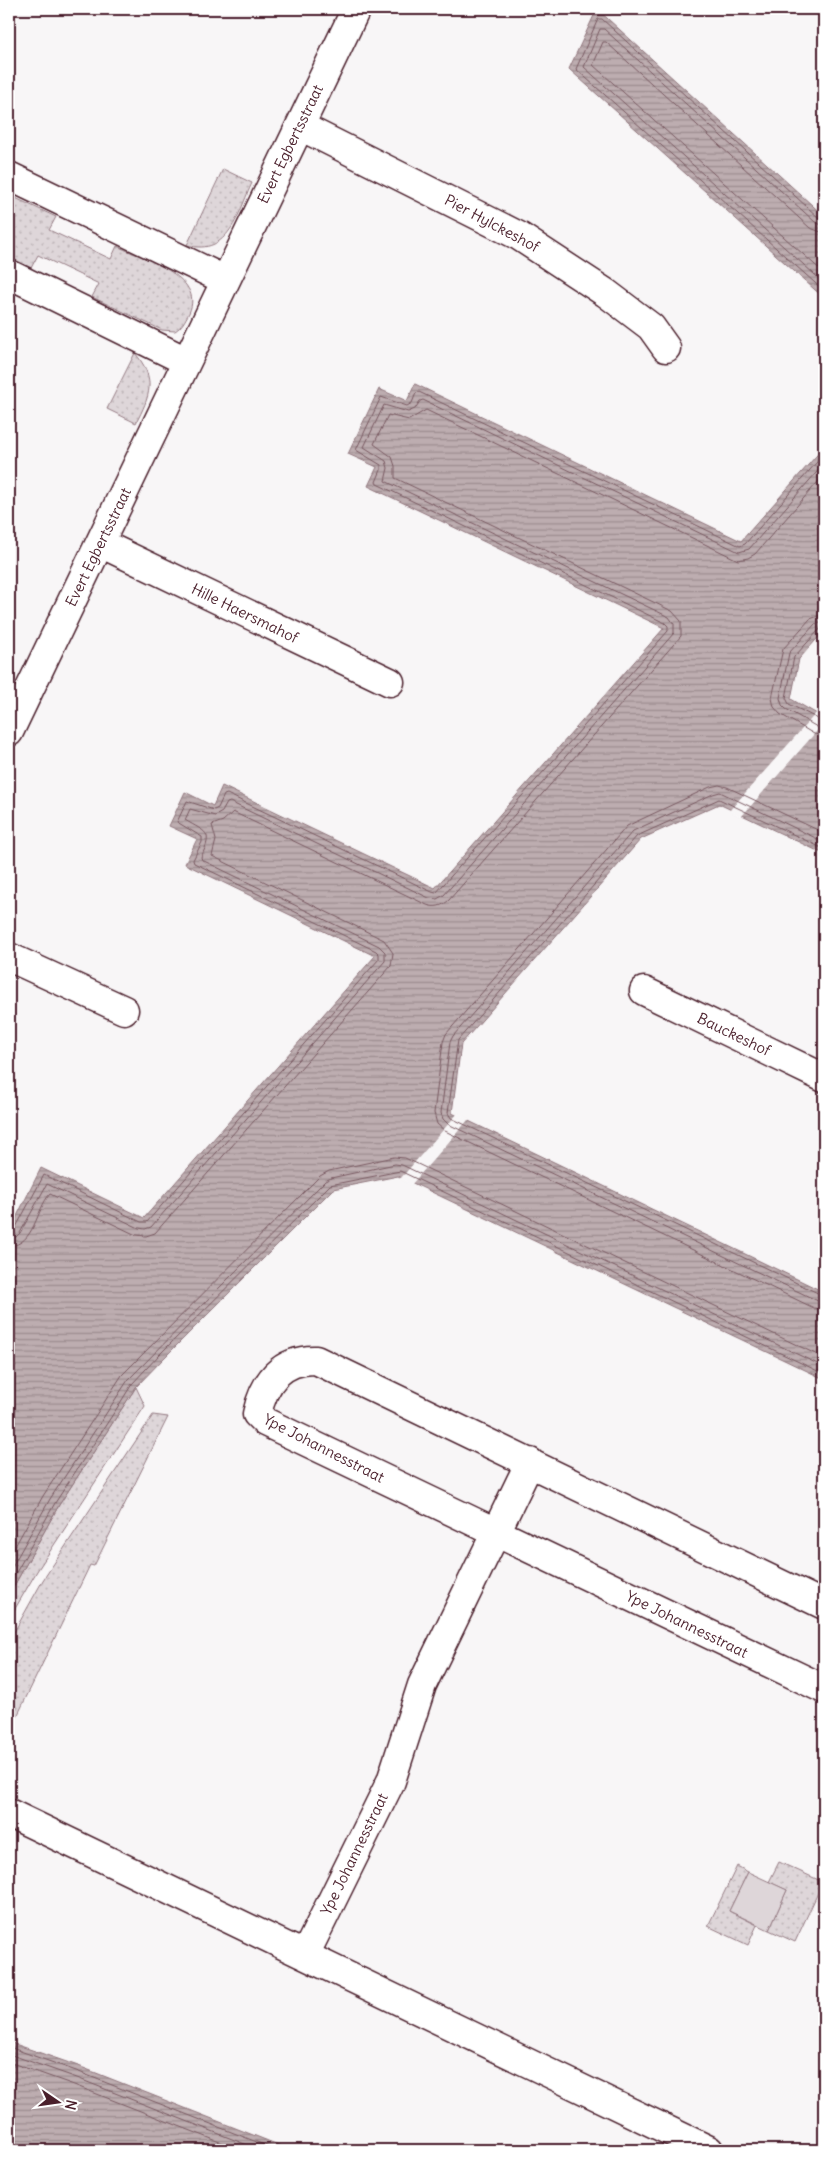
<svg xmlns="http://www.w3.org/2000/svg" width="833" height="2159" font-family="Delius,sans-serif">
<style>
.grass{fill:url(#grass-dots);stroke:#947a82}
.park{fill:#ded6d9;stroke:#947a82}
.water{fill:url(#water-rules);stroke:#8f747b}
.pier{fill:#f8f6f7}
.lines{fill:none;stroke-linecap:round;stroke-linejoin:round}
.shore{stroke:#785860;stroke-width:1}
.minor-casing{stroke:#4a1f2b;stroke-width:31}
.minor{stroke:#fff;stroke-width:28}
.labels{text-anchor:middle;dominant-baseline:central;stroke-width:4;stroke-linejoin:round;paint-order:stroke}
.street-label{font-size:15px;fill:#4a1f2b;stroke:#fff}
</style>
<defs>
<pattern id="grass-dots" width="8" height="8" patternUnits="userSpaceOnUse" patternTransform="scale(1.25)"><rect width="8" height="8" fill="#ded6d9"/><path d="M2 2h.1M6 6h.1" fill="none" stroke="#c0b7ba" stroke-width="1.8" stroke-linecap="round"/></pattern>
<pattern id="water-rules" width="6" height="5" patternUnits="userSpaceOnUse" patternTransform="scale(1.25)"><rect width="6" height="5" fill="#bdadb0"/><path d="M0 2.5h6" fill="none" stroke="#9c8c8f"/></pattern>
</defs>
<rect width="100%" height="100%" fill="#f8f6f7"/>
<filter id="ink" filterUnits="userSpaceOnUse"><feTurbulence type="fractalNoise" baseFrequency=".02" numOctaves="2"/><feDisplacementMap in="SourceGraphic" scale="10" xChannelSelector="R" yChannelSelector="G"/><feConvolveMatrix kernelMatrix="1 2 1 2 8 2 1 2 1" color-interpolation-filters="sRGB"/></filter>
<g filter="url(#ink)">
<path class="grass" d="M 223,169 L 252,183 C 238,213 229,257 187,245 Z
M 9,195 L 56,217 L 49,230 L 111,259 L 117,246 C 141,258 206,276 189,313 C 185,320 182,327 175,331 L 162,330 L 92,297 L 99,284 L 38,255 L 31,268 L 9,257 Z
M 135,353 C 157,379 150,396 136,423 L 107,409 Z
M 136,1387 L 145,1406 L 37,1571 L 9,1619 L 9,1595 L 59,1505 Z
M 153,1415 L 168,1417 L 94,1566 L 90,1565 L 9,1733 L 9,1641 L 43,1580 Z
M 779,1862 L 823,1882 L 795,1942 L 769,1930 L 787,1890 L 769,1882 Z
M 737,1866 L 748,1872 L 729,1911 L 757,1925 L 748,1945 L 708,1926 Z"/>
<path class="park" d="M 748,1872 L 787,1890 L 769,1930 L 729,1911 Z"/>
<path class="water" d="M 597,9 L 824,216 L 824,298 L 569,69 Z
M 415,384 L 741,541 L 824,447 L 824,631 L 799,659 L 791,699 L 824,718 L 824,854 L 719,804 L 641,839 L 461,1044 L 452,1113 L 824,1292 L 824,1379 L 398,1176 L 333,1189 L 163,1359 L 136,1387 L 59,1505 L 9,1595 L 9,1232 L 41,1168 L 144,1218 L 375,956 L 185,864 L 197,839 L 169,826 L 185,792 L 213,806 L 222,786 L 435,888 L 664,628 L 368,486 L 377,467 L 348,454 L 379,389 L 407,401 Z
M 9,2042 L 81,2067 L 291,2150 L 9,2150 Z"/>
<path class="pier" d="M 818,711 L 824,715 L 824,723 L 741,817 L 729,811 Z
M 458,1113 L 469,1119 L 411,1185 L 400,1179 Z"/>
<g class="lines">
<path class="shore" d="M 824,219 L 819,218 L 602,19 L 598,19 L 576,69 L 824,291
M 824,226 L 815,222 L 604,29 L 600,29 L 584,67 L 824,283
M 824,233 L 810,228 L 606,42 L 603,42 L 593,65 L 824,273
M 824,614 L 810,619 L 783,649 L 772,698 L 774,707 L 780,714 L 814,734 L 824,736
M 824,622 L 815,624 L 789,653 L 780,698 L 782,705 L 786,709 L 817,727 L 824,728
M 824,628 L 819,630 L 794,657 L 786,698 L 789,704 L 824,722
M 824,833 L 727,787 L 719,785 L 710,787 L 627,826 L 446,1034 L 443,1042 L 434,1113 L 437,1124 L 445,1131 L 814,1308 L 824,1310
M 824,842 L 720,792 L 713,794 L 633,831 L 453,1036 L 450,1042 L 441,1113 L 443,1119 L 448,1124 L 818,1301 L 824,1303
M 824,849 L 719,799 L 637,836 L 458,1040 L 448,1113 L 451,1118 L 824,1296
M 9,1232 L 15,1229 L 44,1175 L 141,1222 L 147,1222 L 379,959 L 379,954 L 376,951 L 194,863 L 193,860 L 202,842 L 202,837 L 177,822 L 187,801 L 214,810 L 218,808 L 224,795 L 227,794 L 432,892 L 436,893 L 668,631 L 668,626 L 665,623 L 377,484 L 376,482 L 381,470 L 381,465 L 356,450 L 381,397 L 407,406 L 412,403 L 416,393 L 419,392 L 740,546 L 745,544 L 824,454
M 9,1239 L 16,1237 L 20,1233 L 47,1184 L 139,1228 L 145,1229 L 151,1227 L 385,961 L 385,952 L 379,946 L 202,860 L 201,857 C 214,831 206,833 185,820 L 190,809 L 215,816 L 222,812 L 227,803 L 230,802 L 429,898 L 437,899 L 444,895 L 674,633 L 674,624 L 669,617 L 385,481 L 388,468 L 386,461 L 364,447 L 384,405 L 408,412 L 415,409 L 420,401 L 423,400 L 739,552 L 749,549 L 824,464
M 9,1246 C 35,1245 36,1209 50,1194 L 136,1235 L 146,1236 L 155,1233 L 391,966 L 393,953 L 384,940 L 212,856 L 216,840 L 212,825 L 223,821 L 233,812 L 427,905 C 435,908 443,906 449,900 L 681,636 L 681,621 L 672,611 L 395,478 L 395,466 L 392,457 L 374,444 L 388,415 L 409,420 L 426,410 L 738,560 L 748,558 L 755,554 L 824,475
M 9,1557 L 43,1496 L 122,1375 L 320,1176 L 329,1171 L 394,1157 L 405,1158 L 824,1358
M 9,1572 L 50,1499 L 128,1380 L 325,1181 L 331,1178 L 395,1164 L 402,1165 L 824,1367
M 9,1585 L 55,1503 L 117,1408 L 132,1384 L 159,1355 L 330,1185 L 400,1171 L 824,1374
M 9,2047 L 79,2072 L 277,2150
M 9,2054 L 77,2078 L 260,2150
M 9,2062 L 74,2085 L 240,2150"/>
<defs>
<path id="minor" d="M 300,126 L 519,236 L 606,293 L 651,327 L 666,348
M 9,176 L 225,280
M 9,274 L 186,361
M 100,543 L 390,682
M 9,732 L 356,9
M 9,957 L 124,1010
M 644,991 L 824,1078
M 824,1605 L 316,1360 C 281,1359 264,1382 257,1414 L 265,1422 L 824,1689
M 9,1813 L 709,2150
M 305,1955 L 391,1781 L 422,1685 L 530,1462"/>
</defs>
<use href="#minor" class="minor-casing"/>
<use href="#minor" class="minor"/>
</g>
</g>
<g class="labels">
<g class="street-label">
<text transform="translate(290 144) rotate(-64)">Evert Egbertsstraat</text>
<text transform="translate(492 223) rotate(28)">Pier Hylckeshof</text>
<text transform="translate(98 547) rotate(-64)">Evert Egbertsstraat</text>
<text transform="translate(245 613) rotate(26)">Hille Haersmahof</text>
<text transform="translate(734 1034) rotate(26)">Bauckeshof</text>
<text transform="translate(324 1448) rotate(27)">Ype Johannesstraat</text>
<text transform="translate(687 1624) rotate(26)">Ype Johannesstraat</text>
<text transform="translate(354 1854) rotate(-64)">Ype Johannesstraat</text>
</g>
</g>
<rect width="833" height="2159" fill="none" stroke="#fff" stroke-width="30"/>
<rect x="15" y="15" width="803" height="2129" fill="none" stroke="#4a1f2b" stroke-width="2" filter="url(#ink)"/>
<g transform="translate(58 2102) rotate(103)" stroke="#ffffff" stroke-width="4" paint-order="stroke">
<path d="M0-4L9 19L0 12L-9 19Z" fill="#4a1f2b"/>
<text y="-8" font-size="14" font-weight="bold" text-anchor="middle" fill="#4a1f2b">N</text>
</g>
</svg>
